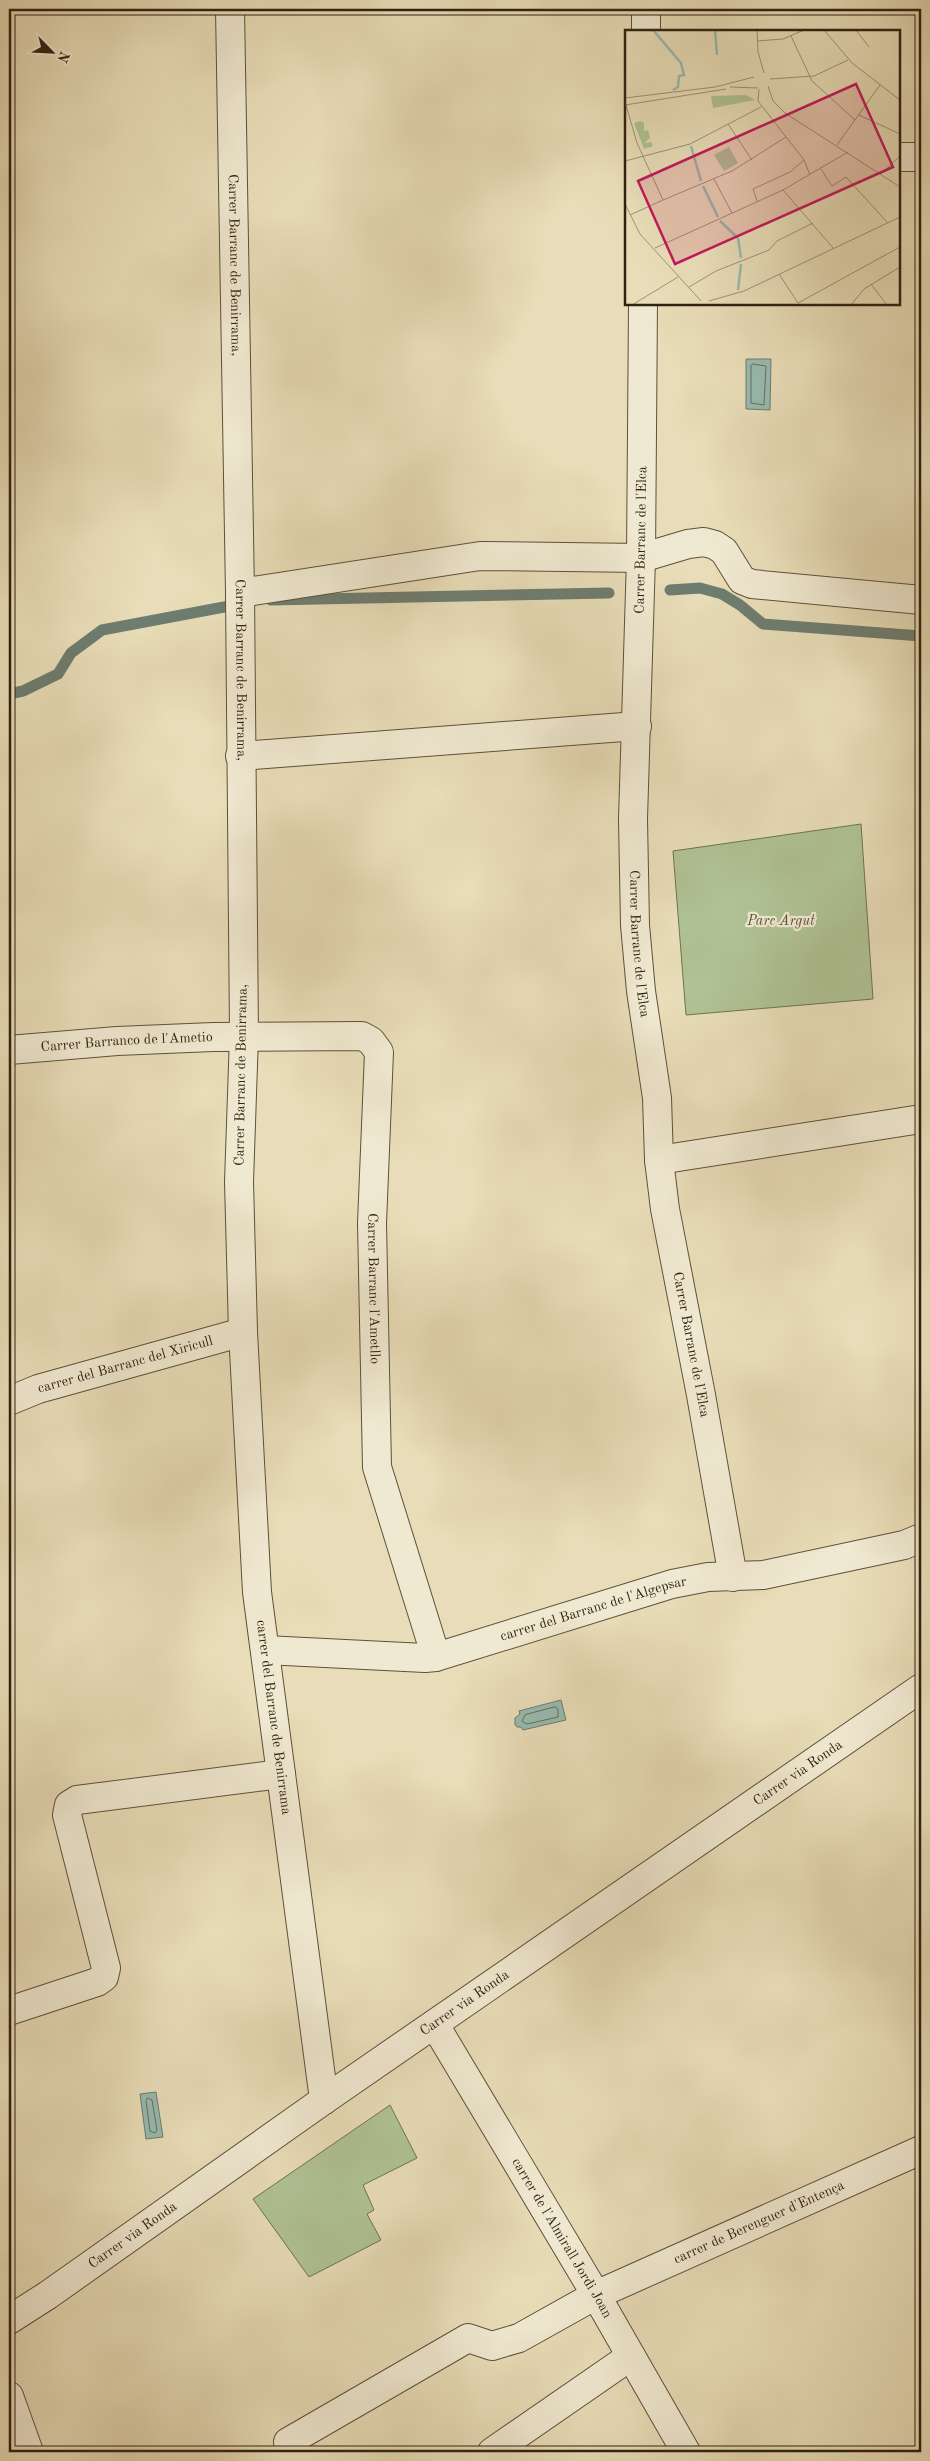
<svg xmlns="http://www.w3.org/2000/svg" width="930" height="2461" font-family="'Old Standard TT',serif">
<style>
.green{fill:#afc294;stroke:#707252}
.water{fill:#97bbb0;stroke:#6e7d70}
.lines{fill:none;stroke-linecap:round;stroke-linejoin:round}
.shore{stroke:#646e60;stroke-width:1}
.stream{stroke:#6e7d70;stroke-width:11}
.minor-casing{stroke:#5e503a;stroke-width:30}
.minor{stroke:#f0e9d1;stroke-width:28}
.labels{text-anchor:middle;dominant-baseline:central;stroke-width:4.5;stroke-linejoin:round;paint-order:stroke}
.street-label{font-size:14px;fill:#302110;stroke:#f0e9d1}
.park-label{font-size:14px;font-style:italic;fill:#565138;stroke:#f0e9d1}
.inset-river{fill:none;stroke:#97bbb0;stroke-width:2.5}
.inset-road{fill:none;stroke:#9e9275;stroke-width:1}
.view{fill:#c2185b;fill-opacity:0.15;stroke:#c2185b;stroke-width:2.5}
.inset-edge{fill:none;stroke:#302110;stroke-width:2.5}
</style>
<rect width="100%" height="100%" fill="#e8ddb8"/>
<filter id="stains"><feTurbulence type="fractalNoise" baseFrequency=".004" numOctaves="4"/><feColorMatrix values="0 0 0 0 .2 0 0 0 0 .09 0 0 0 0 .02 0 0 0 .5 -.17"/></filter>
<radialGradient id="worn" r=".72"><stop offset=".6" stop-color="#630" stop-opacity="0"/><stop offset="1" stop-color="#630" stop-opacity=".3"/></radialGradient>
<path class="green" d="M 861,824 L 873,999 L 686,1015 L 673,851 Z
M 390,2105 L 417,2158 L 363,2185 L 374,2210 L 367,2214 L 381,2240 L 309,2277 L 253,2199 Z"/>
<path class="water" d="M 746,359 L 771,359 L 770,410 L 746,409 Z
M 561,1700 L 566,1720 L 523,1730 L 521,1727 L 517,1727 L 515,1725 L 515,1718 L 520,1714 L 519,1711 Z
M 156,2092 L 163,2137 L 146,2139 L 140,2094 Z"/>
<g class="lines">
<path class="shore" d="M 753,364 L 766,366 L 764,405 L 751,403 L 751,366 Z
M 555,1707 L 558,1709 L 558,1717 L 527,1724 L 522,1721 L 525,1715 Z
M 148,2098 L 152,2100 L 157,2130 L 155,2133 L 150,2131 L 146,2101 Z"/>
<path class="stream" d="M 670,590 L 700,588 L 722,594 L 740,605 L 763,624 L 921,636
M 271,600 L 609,593
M 9,694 L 23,691 L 58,674 L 71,653 L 102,630 L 240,604"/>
<defs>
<g id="minor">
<path id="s1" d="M 230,9 L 240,593 L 244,1036 L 239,1182 L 243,1332 L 257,1592 L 324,2100"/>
<path d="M 646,31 L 646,9"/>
<path d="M 899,157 L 921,157"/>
<path id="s2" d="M 643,304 L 641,558 L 633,819 L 635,925 L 641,991 L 657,1098 L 659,1160 L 665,1209 L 701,1395 L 733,1577"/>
<path d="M 240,593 L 480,556 L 641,558 L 688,544 L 704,542 L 715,545 L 724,551 L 742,580 L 752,584 L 921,600"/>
<path d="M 240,756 L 637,726"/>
<path id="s3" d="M 9,1050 L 117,1041 L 213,1037 L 362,1036 L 371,1041 L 379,1052 L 372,1223 L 377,1467 L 436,1657"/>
<path d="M 659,1160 L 921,1119"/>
<path id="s4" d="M 9,1401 L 38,1389 L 243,1332"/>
<path id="s5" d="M 265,1650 L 425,1658 L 436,1657 L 672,1584 L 708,1577 L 763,1575 L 904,1545 L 921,1538"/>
<path d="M 9,2011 L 97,1982 L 104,1977 L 106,1968 L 67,1815 L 69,1805 L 77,1800 L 281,1774"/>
<path id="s6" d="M 435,2025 L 596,2295 L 686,2452"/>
<path id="s7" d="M 9,2320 L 48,2295 L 324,2100 L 921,1688"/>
<path d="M 9,2396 L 29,2452"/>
<path id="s8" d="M 288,2442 L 468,2338 L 492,2346 L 519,2338 L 596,2295 L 921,2150"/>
<path d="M 492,2452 L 631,2356"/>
</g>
</defs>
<use href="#minor" class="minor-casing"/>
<use href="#minor" class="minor"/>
</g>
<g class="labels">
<g class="street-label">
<text stroke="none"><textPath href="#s1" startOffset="256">Carrer Barranc de Benirrama,</textPath></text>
<text transform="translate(641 540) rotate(-89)">Carrer Barranc de l'Elca</text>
<text stroke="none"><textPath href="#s1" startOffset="661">Carrer Barranc de Benirrama,</textPath></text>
<text stroke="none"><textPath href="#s2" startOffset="640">Carrer Barranc de l'Elca</textPath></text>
<text stroke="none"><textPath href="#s3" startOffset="118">Carrer Barranco de l'Ametio</textPath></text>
<text transform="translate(241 1075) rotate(-89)">Carrer Barranc de Benirrama,</text>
<text stroke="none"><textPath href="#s3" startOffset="614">Carrer Barranc l'Ametllo</textPath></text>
<text stroke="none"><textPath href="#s2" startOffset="1045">Carrer Barranc de l'Elca</textPath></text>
<text stroke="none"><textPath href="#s4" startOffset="122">carrer del Barranc del Xiricull</textPath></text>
<text stroke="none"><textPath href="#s5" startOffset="336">carrer del Barranc de l'Algepsar</textPath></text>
<text stroke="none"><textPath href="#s1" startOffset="1710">carrer del Barranc de Benirrama</textPath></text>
<text stroke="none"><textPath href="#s7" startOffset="960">Carrer via Ronda</textPath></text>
<text stroke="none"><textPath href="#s7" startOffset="555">Carrer via Ronda</textPath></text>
<text stroke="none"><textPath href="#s8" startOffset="528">carrer de Berenguer d'Entença</textPath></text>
<text stroke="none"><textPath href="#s7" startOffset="150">Carrer via Ronda</textPath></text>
<text stroke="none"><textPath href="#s6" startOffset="248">carrer de l'Almirall Jordi Joan</textPath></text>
</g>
<g class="park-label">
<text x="781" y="921">Parc Argut</text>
</g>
</g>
<g transform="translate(625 30)">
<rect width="275" height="275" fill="#e8ddb8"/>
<path d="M 121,65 L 130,70 L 88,78 L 86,66 ZM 15,91 L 19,93 L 19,101 L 23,100 L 25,108 L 19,113 L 26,112 L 28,116 L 19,119 L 9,93 ZM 104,117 L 113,133 L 99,141 L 89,125 Z" fill="#afc294"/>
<path class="inset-river" d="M 28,0 L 56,33 L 59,45 L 54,46 L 53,57 L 48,60M 90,0 L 92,25M 66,116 L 76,151M 78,156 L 93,187M 95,191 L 113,208 L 116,228M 113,260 L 116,234"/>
<path class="inset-road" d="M 132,0 L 133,22 L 139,43M 199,0 L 227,33 L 275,70M 231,0 L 244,17M 166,6 L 187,51 L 230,90M 132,11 L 158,9 L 179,0M 145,49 L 189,46 L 223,30M 143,56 L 148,71 L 160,83 L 275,157M 105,57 L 133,58M 134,59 L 133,71 L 179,130 L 185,145M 0,68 L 90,57 L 129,47M 0,75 L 101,59M 1,75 L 12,113 L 38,170 L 5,185M 234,85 L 275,104M 103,94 L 127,130M 212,115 L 255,55M 0,131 L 65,114 L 136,77M 196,139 L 207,156 L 221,147 L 262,192M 257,143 L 275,126M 89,149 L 107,183M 158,160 L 209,219M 38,170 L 107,141 L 161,107M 132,171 L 128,159 L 165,142 L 179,130M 0,174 L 15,204 L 76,271M 30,218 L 158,160 L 223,122M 154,244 L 173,273 L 275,217M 246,254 L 262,275M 64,257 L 91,241 L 144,220 L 152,211 L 188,193M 84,271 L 119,261 L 275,187M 7,275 L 53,247M 226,275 L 239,259 L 275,237"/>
<path class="view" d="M 231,54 L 268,137 L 50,234 L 13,151 Z"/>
<rect width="275" height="275" class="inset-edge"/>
</g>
<rect width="930" height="2461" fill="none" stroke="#e8ddb8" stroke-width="30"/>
<rect x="10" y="10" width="910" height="2441" fill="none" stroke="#302110" stroke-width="2.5"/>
<rect x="15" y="15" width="900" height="2431" fill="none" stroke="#302110"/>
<g transform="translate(52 52) rotate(114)" stroke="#f0e9d1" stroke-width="4" paint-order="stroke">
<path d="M0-4L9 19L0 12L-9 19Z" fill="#302110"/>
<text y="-8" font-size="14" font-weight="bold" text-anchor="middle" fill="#302110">N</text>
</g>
<rect width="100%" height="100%" filter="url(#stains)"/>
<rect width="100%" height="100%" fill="url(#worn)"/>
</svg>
